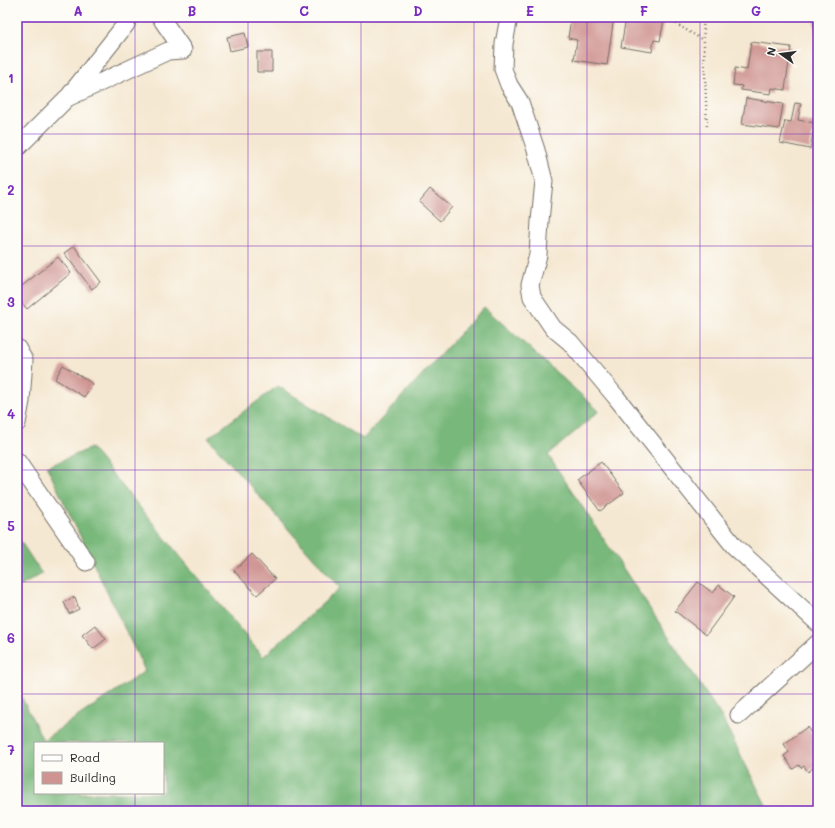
<svg xmlns="http://www.w3.org/2000/svg" width="835" height="828" font-family="Mali,sans-serif">
<style>
.forest{fill:#78b87a;stroke:#527252;fill-rule:evenodd}
.building{fill:#cf9492}
.lines{fill:none;stroke-linecap:round;stroke-linejoin:round}
.street-casing{stroke:#726d65;stroke-width:19}
.path{stroke:#726d65;stroke-width:2.5;stroke-dasharray:1 3;stroke-linecap:butt}
.street{stroke:#fff;stroke-width:17}
.grid{fill:none;stroke:#7b2cbf;stroke-width:1;stroke-opacity:0.55}
.neatline{fill:none;stroke:#7b2cbf;stroke-width:1.5}
.grid-label{font-size:13px;text-anchor:middle;font-weight:bold;fill:#7b2cbf}
</style>
<rect width="100%" height="100%" fill="#fdfcf7"/>
<filter id="ink" filterUnits="userSpaceOnUse"><feTurbulence type="fractalNoise" baseFrequency=".025" numOctaves="2"/><feDisplacementMap in="SourceGraphic" scale="8" xChannelSelector="R" yChannelSelector="G"/><feConvolveMatrix kernelMatrix="1 2 1 2 8 2 1 2 1" color-interpolation-filters="sRGB"/></filter>
<filter id="wash" filterUnits="userSpaceOnUse"><feTurbulence type="fractalNoise" baseFrequency=".012" numOctaves="4" result="noise"/><feDisplacementMap in="SourceGraphic" scale="16" xChannelSelector="R" yChannelSelector="G"/><feGaussianBlur stdDeviation="0.9" result="paint"/><feColorMatrix in="noise" values="0 0 0 0 0 0 0 0 0 0 0 0 0 0 0 0 0 1.4 0 .05"/><feComposite in="paint" operator="in"/></filter>
<g filter="url(#wash)">
<rect width="100%" height="100%" fill="#f5e8d2"/>
<path class="forest" d="M 484,307 L 599,411 L 548,455 L 721,716 L 769,811 L 17,811 L 17,688 L 43,740 L 145,671 L 47,467 L 91,448 L 263,657 L 340,588 L 208,438 L 278,386 L 363,439 ZM 35,743 L 163,743 L 163,793 L 35,793 Z
M 17,536 L 42,574 L 17,588 Z"/>
<g id="blocks">
<path class="building" d="M 580,17 L 614,17 L 607,65 L 574,60 L 577,40 L 568,38 L 571,18 L 580,20 Z
M 626,17 L 649,17 L 664,20 L 660,41 L 654,40 L 652,52 L 621,47 Z
M 814,17 L 818,17 L 818,31 L 815,31 Z
M 245,33 L 248,47 L 230,51 L 227,37 Z
M 751,42 L 791,47 L 785,90 L 772,88 L 771,94 L 741,90 L 742,86 L 733,85 L 735,68 L 747,70 Z
M 257,52 L 272,52 L 272,72 L 257,72 Z
M 746,98 L 783,104 L 779,129 L 742,124 Z
M 795,103 L 801,104 L 798,120 L 815,123 L 810,149 L 780,143 L 785,121 L 791,122 Z
M 430,189 L 452,207 L 440,221 L 419,202 Z
M 74,246 L 101,282 L 92,289 L 64,253 Z
M 58,257 L 71,273 L 27,309 L 17,297 L 17,290 Z
M 63,365 L 93,384 L 84,397 L 55,379 Z
M 601,462 L 624,493 L 600,511 L 577,480 Z
M 252,554 L 275,579 L 257,595 L 234,571 Z
M 698,582 L 713,593 L 719,585 L 734,597 L 706,635 L 675,611 Z
M 75,597 L 79,609 L 69,614 L 64,602 Z
M 95,625 L 106,639 L 93,649 L 82,635 Z
M 807,727 L 818,743 L 818,770 L 815,766 L 808,772 L 804,766 L 801,768 L 799,765 L 793,769 L 784,756 L 789,752 L 784,744 Z"/>
</g>
</g>
<g filter="url(#ink)">
<use href="#blocks" fill-opacity="0" stroke="#726d65" stroke-width="1"/>
<g class="lines">
<defs>
<path id="street" d="M 509,17 L 504,44 L 503,69 L 509,85 L 520,102 L 536,150 L 544,181 L 540,221 L 538,255 L 530,285 L 532,297 L 553,328 L 570,342 L 616,397 L 734,546 L 818,623
M 70,95 L 126,24 L 128,17
M 17,148 L 67,98 L 168,51 L 183,50 L 163,21 L 161,17
M 17,348 L 24,360 L 21,401 L 17,423
M 17,461 L 86,562
M 739,715 L 818,643"/>
</defs>
<use href="#street" class="street-casing"/>
<path class="path" d="M 666,17 L 673,22 L 703,40
M 703,17 L 707,129"/>
<use href="#street" class="street"/>
</g>
</g>
<path class="grid" d="M 135,17 L 135,743M 248,17 L 248,811M 361,17 L 361,811M 474,17 L 474,811M 587,17 L 587,811M 700,17 L 700,811M 17,134 L 818,134M 17,246 L 818,246M 17,358 L 818,358M 17,470 L 818,470M 17,582 L 818,582M 17,694 L 818,694M 135,793 L 135,811"/>
<rect width="835" height="828" fill="none" stroke="#fdfcf7" stroke-width="44"/>
<rect x="34" y="742" width="130" height="52" fill="#fdfcf7" stroke="#a9a8a5"/>
<rect x="42" y="755" width="20" height="6" fill="#ffffff" stroke="#a9a8a5"/>
<text x="70" y="762" font-size="12" fill="#2b2b2b">Road</text>
<rect x="42" y="772" width="20" height="12" fill="#cf9492" stroke="#a9a8a5"/>
<text x="70" y="782" font-size="12" fill="#2b2b2b">Building</text>
<g transform="translate(781 54) rotate(284)" stroke="#fdfcf7" stroke-width="3" paint-order="stroke">
<path d="M0-3L7 15L0 10L-7 15Z" fill="#2b2b2b"/>
<text y="-6" font-size="11" font-weight="bold" text-anchor="middle" fill="#2b2b2b">N</text>
</g>
<rect x="22" y="22" width="791" height="784" class="neatline"/>
<g class="grid-label">
<text x="78" y="16">A</text>
<text x="192" y="16">B</text>
<text x="304" y="16">C</text>
<text x="418" y="16">D</text>
<text x="530" y="16">E</text>
<text x="644" y="16">F</text>
<text x="756" y="16">G</text>
<text x="11" y="83">1</text>
<text x="11" y="195">2</text>
<text x="11" y="307">3</text>
<text x="11" y="419">4</text>
<text x="11" y="531">5</text>
<text x="11" y="643">6</text>
<text x="11" y="755">7</text>
</g>
</svg>
